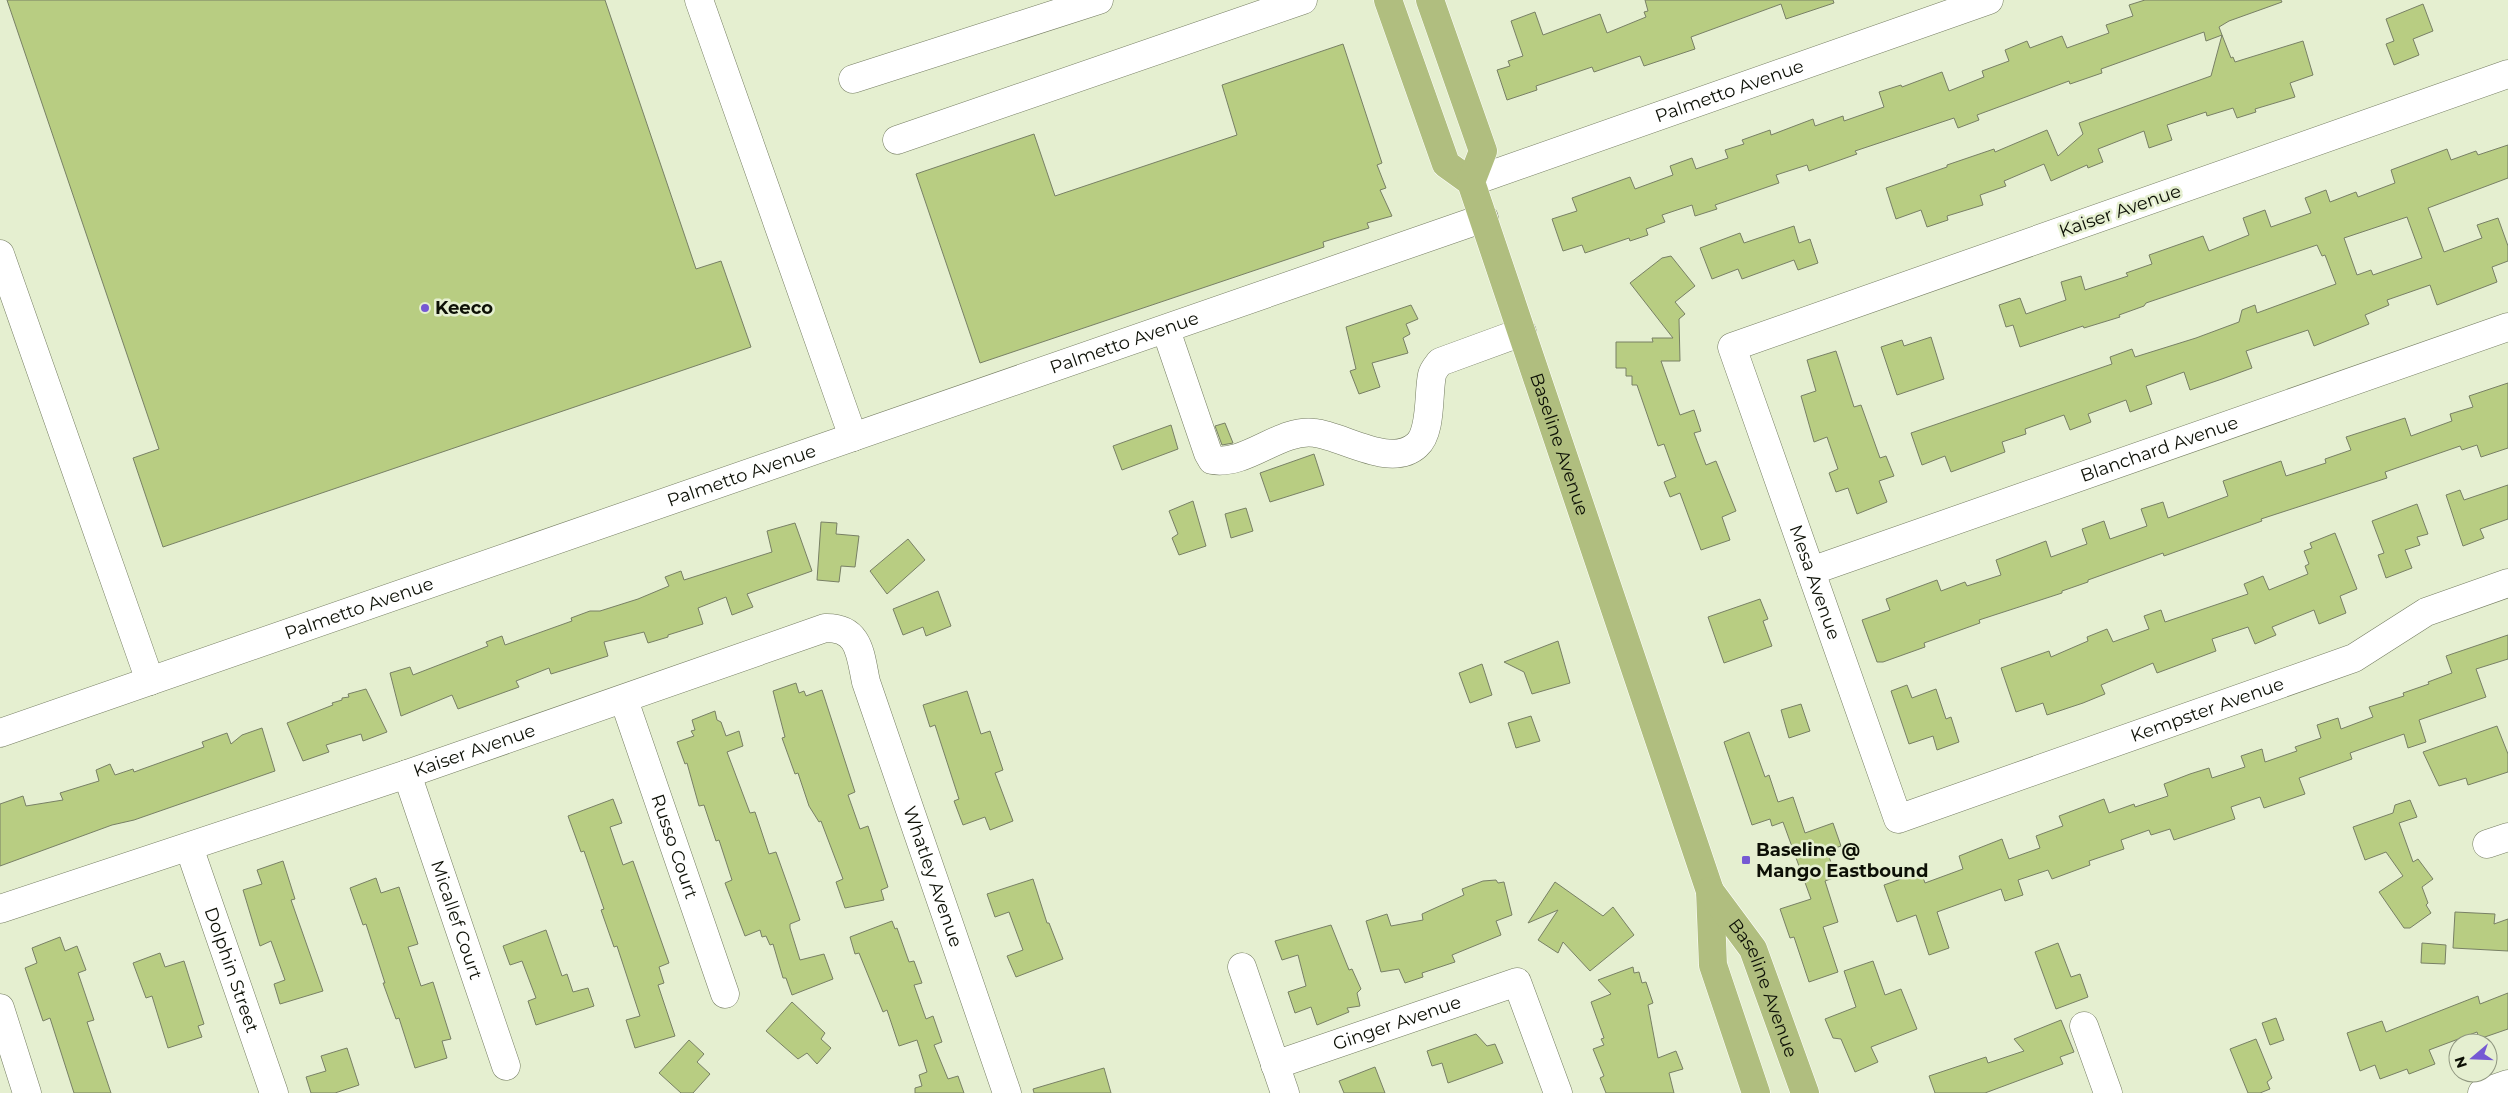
<svg xmlns="http://www.w3.org/2000/svg" width="2508" height="1093" font-family="Montserrat,sans-serif">
<style>
.building{fill:#b8cd82;stroke:#788065;fill-rule:evenodd}
.lines{fill:none;stroke-linecap:round;stroke-linejoin:round}
.minor-casing{stroke:#747c61;stroke-width:29}
.major-casing{stroke:#fff;stroke-width:29}
.minor{stroke:#fff;stroke-width:28}
.major{stroke:#b0be7f;stroke-width:28}
.poi-dot{fill:#7559d3;stroke:#e5efd0;stroke-width:2}
.labels{text-anchor:middle;dominant-baseline:central;stroke-width:5;stroke-linejoin:round;paint-order:stroke}
.street-label{font-size:18px;fill:#0d1006;stroke:#e5efd0}
.poi-label{font-size:18px;font-weight:bold;fill:#0d1006;stroke:#e5efd0;text-anchor:start}
</style>
<rect width="100%" height="100%" fill="#e5efd0"/>
<path class="building" d="M 7,0 L 605,0 L 696,269 L 721,261 L 751,347 L 163,547 L 133,458 L 159,449 Z
M 1645,0 L 1833,0 L 1834,3 L 1786,19 L 1781,4 L 1691,37 L 1695,49 L 1644,66 L 1640,56 L 1594,72 L 1592,67 L 1536,86 L 1537,90 L 1507,100 L 1497,70 L 1510,66 L 1508,61 L 1523,56 L 1511,21 L 1535,12 L 1543,35 L 1600,14 L 1607,33 L 1646,17 L 1644,12 L 1648,11 Z
M 2145,0 L 2281,0 L 2282,2 L 2229,21 L 2219,27 L 2222,35 L 2206,41 L 2204,32 L 2101,69 L 2102,73 L 2070,84 L 2069,81 L 1977,115 L 1979,120 L 1958,128 L 1954,118 L 1855,151 L 1857,154 L 1809,171 L 1807,165 L 1776,175 L 1779,183 L 1715,205 L 1717,209 L 1695,216 L 1692,205 L 1662,215 L 1665,222 L 1646,229 L 1648,235 L 1630,241 L 1629,238 L 1585,253 L 1582,245 L 1563,251 L 1552,219 L 1577,211 L 1572,198 L 1630,177 L 1635,189 L 1673,175 L 1670,166 L 1692,158 L 1696,169 L 1728,158 L 1725,150 L 1744,144 L 1742,140 L 1770,130 L 1771,135 L 1813,119 L 1815,126 L 1843,116 L 1844,121 L 1884,107 L 1879,92 L 1901,85 L 1902,87 L 1942,72 L 1949,91 L 1984,77 L 1982,71 L 2009,61 L 2005,50 L 2027,41 L 2030,48 L 2062,36 L 2067,48 L 2109,33 L 2106,25 L 2133,16 L 2129,5 Z
M 2423,4 L 2433,31 L 2413,39 L 2419,55 L 2394,65 L 2386,44 L 2394,41 L 2386,19 Z
M 2222,35 L 2231,58 L 2233,57 L 2235,62 L 2303,41 L 2313,75 L 2290,83 L 2295,97 L 2255,109 L 2256,112 L 2237,118 L 2233,108 L 2207,116 L 2206,112 L 2167,125 L 2172,140 L 2149,148 L 2144,131 L 2098,149 L 2103,162 L 2088,168 L 2087,165 L 2051,181 L 2044,164 L 2004,181 L 2006,186 L 1980,195 L 1983,205 L 1947,216 L 1948,220 L 1927,227 L 1921,210 L 1896,219 L 1886,188 L 1947,167 L 1947,165 L 1994,149 L 1995,152 L 2047,130 L 2058,156 L 2083,134 L 2079,123 L 2211,76 Z
M 1343,44 L 1382,163 L 1377,165 L 1386,188 L 1380,190 L 1392,216 L 1367,223 L 1369,228 L 1323,242 L 1324,247 L 980,363 L 916,174 L 1034,134 L 1055,196 L 1237,135 L 1222,85 Z
M 2508,145 L 2508,178 L 2428,208 L 2444,252 L 2482,238 L 2477,225 L 2498,218 L 2508,246 L 2508,261 L 2492,267 L 2497,282 L 2437,305 L 2430,285 L 2387,300 L 2389,305 L 2365,315 L 2369,324 L 2314,346 L 2308,330 L 2246,351 L 2252,368 L 2222,379 L 2190,390 L 2184,372 L 2146,386 L 2152,404 L 2130,412 L 2126,400 L 2088,414 L 2091,422 L 2070,430 L 2064,415 L 2025,429 L 2026,434 L 2002,442 L 2005,452 L 1951,472 L 1945,456 L 1922,465 L 1911,433 L 2112,364 L 2110,357 L 2132,349 L 2135,357 L 2196,338 L 2239,322 L 2242,310 L 2255,305 L 2257,313 L 2336,284 L 2325,255 L 2322,256 L 2317,245 L 2146,303 L 2144,306 L 2119,315 L 2120,317 L 2084,328 L 2083,326 L 2020,347 L 2013,325 L 2006,327 L 1999,305 L 2020,298 L 2026,314 L 2066,300 L 2061,282 L 2081,276 L 2085,290 L 2128,276 L 2126,273 L 2152,264 L 2149,255 L 2203,236 L 2209,251 L 2249,235 L 2243,218 L 2265,210 L 2271,227 L 2311,213 L 2305,198 L 2326,190 L 2330,202 L 2356,192 L 2358,197 L 2395,183 L 2391,170 L 2447,149 L 2451,160 L 2476,151 L 2478,155 ZM 2407,217 L 2422,258 L 2373,275 L 2371,270 L 2357,275 L 2344,238 Z
M 1794,226 L 1799,243 L 1810,239 L 1818,263 L 1798,270 L 1794,260 L 1742,279 L 1738,269 L 1712,279 L 1700,248 L 1740,233 L 1744,243 Z
M 1671,256 L 1695,286 L 1675,302 L 1685,314 L 1679,319 L 1680,361 L 1661,361 L 1680,415 L 1694,410 L 1701,431 L 1694,433 L 1706,465 L 1716,461 L 1736,511 L 1722,517 L 1730,540 L 1701,550 L 1680,493 L 1670,497 L 1664,482 L 1676,477 L 1664,444 L 1658,446 L 1637,385 L 1632,385 L 1632,376 L 1626,376 L 1626,368 L 1616,368 L 1616,342 L 1653,342 L 1652,338 L 1673,338 L 1630,283 L 1662,258 Z
M 1411,305 L 1418,319 L 1406,324 L 1410,334 L 1403,338 L 1408,353 L 1372,363 L 1380,387 L 1359,394 L 1350,371 L 1356,369 L 1346,327 Z
M 1931,337 L 1944,379 L 1897,395 L 1881,347 L 1902,340 L 1904,346 Z
M 1836,351 L 1854,407 L 1861,405 L 1880,458 L 1886,456 L 1894,476 L 1879,481 L 1887,502 L 1857,514 L 1848,488 L 1836,492 L 1829,473 L 1838,469 L 1827,437 L 1814,442 L 1801,396 L 1816,391 L 1807,360 Z
M 2508,383 L 2508,448 L 2481,457 L 2477,445 L 2462,450 L 2460,446 L 2385,472 L 2387,478 L 2261,519 L 2262,521 L 2164,556 L 2163,553 L 2088,580 L 2088,582 L 2062,591 L 2062,593 L 1979,620 L 1980,623 L 1924,643 L 1925,647 L 1883,662 L 1877,662 L 1862,620 L 1890,610 L 1886,599 L 1937,580 L 1941,591 L 1965,582 L 1967,586 L 2001,575 L 1996,560 L 2046,541 L 2051,557 L 2087,544 L 2082,529 L 2104,521 L 2110,539 L 2147,526 L 2141,509 L 2163,502 L 2168,518 L 2228,496 L 2223,481 L 2281,461 L 2286,476 L 2326,463 L 2325,459 L 2351,450 L 2346,437 L 2405,418 L 2411,436 L 2452,421 L 2450,414 L 2473,407 L 2469,396 Z
M 1225,423 L 1233,443 L 1222,445 L 1215,426 Z
M 1171,425 L 1178,449 L 1122,470 L 1113,446 Z
M 1314,454 L 1324,485 L 1270,502 L 1260,473 Z
M 2508,485 L 2508,519 L 2480,529 L 2484,538 L 2463,546 L 2446,495 L 2460,490 L 2464,500 Z
M 1193,501 L 1206,546 L 1179,555 L 1172,538 L 1178,534 L 1169,511 Z
M 2417,504 L 2428,534 L 2417,537 L 2420,545 L 2405,550 L 2412,568 L 2386,578 L 2378,555 L 2384,553 L 2372,521 Z
M 1246,508 L 1253,531 L 1231,538 L 1225,514 Z
M 821,522 L 837,523 L 836,534 L 859,536 L 855,567 L 841,566 L 839,582 L 817,580 Z
M 795,523 L 812,571 L 747,594 L 753,607 L 732,615 L 726,597 L 698,608 L 703,624 L 668,635 L 668,637 L 648,643 L 644,632 L 604,642 L 608,656 L 551,674 L 549,668 L 516,681 L 519,687 L 458,709 L 452,695 L 401,716 L 390,673 L 410,667 L 413,675 L 488,646 L 486,642 L 502,636 L 505,645 L 572,621 L 571,618 L 590,611 L 600,611 L 638,599 L 669,586 L 665,577 L 681,571 L 684,580 L 772,552 L 767,531 Z
M 2335,533 L 2357,589 L 2340,596 L 2346,613 L 2319,624 L 2314,610 L 2272,627 L 2276,635 L 2255,644 L 2248,627 L 2212,639 L 2216,651 L 2157,673 L 2153,663 L 2101,685 L 2105,694 L 2083,703 L 2047,715 L 2043,703 L 2016,712 L 2001,668 L 2049,651 L 2051,657 L 2088,641 L 2087,637 L 2107,629 L 2113,642 L 2149,629 L 2144,616 L 2161,610 L 2165,622 L 2248,594 L 2244,584 L 2263,576 L 2269,590 L 2308,574 L 2305,566 L 2309,564 L 2304,551 L 2312,548 L 2310,543 Z
M 908,539 L 925,560 L 887,594 L 870,571 Z
M 938,591 L 951,626 L 926,636 L 923,627 L 903,635 L 893,609 Z
M 1760,599 L 1768,619 L 1763,621 L 1772,646 L 1724,663 L 1708,617 Z
M 2508,635 L 2508,659 L 2476,669 L 2486,697 L 2419,720 L 2426,742 L 2408,748 L 2404,734 L 2350,753 L 2352,759 L 2299,778 L 2305,794 L 2264,808 L 2260,797 L 2231,807 L 2235,819 L 2174,840 L 2170,829 L 2151,835 L 2149,830 L 2121,840 L 2124,849 L 2089,861 L 2090,865 L 2052,879 L 2048,870 L 2018,880 L 2023,895 L 2005,901 L 2001,889 L 1937,912 L 1949,948 L 1929,955 L 1916,915 L 1897,922 L 1884,885 L 1921,872 L 1925,883 L 1963,869 L 1959,856 L 2002,839 L 2009,859 L 2040,848 L 2036,836 L 2063,826 L 2059,816 L 2104,799 L 2109,813 L 2134,804 L 2135,807 L 2168,796 L 2164,784 L 2190,774 L 2209,768 L 2212,778 L 2245,767 L 2241,756 L 2262,749 L 2265,762 L 2297,751 L 2295,747 L 2321,738 L 2317,725 L 2338,718 L 2341,729 L 2373,717 L 2369,707 L 2404,696 L 2403,693 L 2429,684 L 2428,682 L 2452,673 L 2446,656 Z
M 1558,641 L 1570,683 L 1532,694 L 1524,672 L 1504,662 Z
M 1482,664 L 1492,695 L 1470,703 L 1459,673 Z
M 796,683 L 799,693 L 804,691 L 806,696 L 822,690 L 855,792 L 848,795 L 860,829 L 868,826 L 888,887 L 881,890 L 884,900 L 845,908 L 836,882 L 843,879 L 821,821 L 819,822 L 809,806 L 798,773 L 795,774 L 782,738 L 785,737 L 773,691 Z
M 1907,685 L 1912,698 L 1936,689 L 1946,719 L 1951,717 L 1959,742 L 1937,750 L 1933,736 L 1909,744 L 1891,691 Z
M 366,689 L 387,732 L 363,741 L 361,734 L 326,745 L 329,752 L 303,761 L 287,723 L 333,705 L 332,703 L 342,700 L 342,698 L 349,697 L 348,694 Z
M 967,691 L 981,734 L 990,731 L 1003,770 L 995,773 L 1013,821 L 990,830 L 985,817 L 963,825 L 954,801 L 959,799 L 935,725 L 930,727 L 923,705 Z
M 1801,704 L 1810,731 L 1789,738 L 1781,710 Z
M 715,711 L 717,720 L 721,722 L 726,736 L 739,731 L 743,746 L 727,752 L 750,813 L 755,812 L 769,854 L 776,852 L 792,897 L 800,920 L 790,924 L 790,928 L 800,960 L 824,954 L 833,979 L 792,995 L 786,978 L 783,978 L 773,944 L 770,945 L 766,936 L 762,937 L 760,930 L 745,936 L 725,883 L 732,880 L 719,840 L 716,841 L 704,805 L 699,806 L 687,763 L 685,764 L 677,742 L 694,736 L 691,731 L 695,730 L 692,720 Z
M 1531,716 L 1540,741 L 1516,748 L 1508,723 Z
M 2497,726 L 2508,754 L 2508,772 L 2468,785 L 2466,778 L 2439,786 L 2423,752 Z
M 262,728 L 275,771 L 134,820 L 112,825 L 0,866 L 0,804 L 23,796 L 26,806 L 63,800 L 60,793 L 99,781 L 96,770 L 110,764 L 115,775 L 133,769 L 134,772 L 204,747 L 202,742 L 227,733 L 231,744 L 242,735 Z
M 1749,732 L 1765,777 L 1769,775 L 1778,802 L 1793,797 L 1805,833 L 1833,823 L 1841,846 L 1827,851 L 1836,877 L 1825,881 L 1838,922 L 1823,927 L 1838,972 L 1809,982 L 1794,937 L 1790,938 L 1780,909 L 1811,899 L 1783,822 L 1772,826 L 1770,819 L 1752,825 L 1724,742 Z
M 613,799 L 622,823 L 610,827 L 623,865 L 633,861 L 669,963 L 659,967 L 664,983 L 658,985 L 675,1036 L 635,1048 L 626,1020 L 640,1016 L 617,946 L 614,947 L 601,910 L 604,909 L 584,851 L 581,852 L 568,816 Z
M 2410,800 L 2417,817 L 2399,823 L 2413,862 L 2418,859 L 2433,879 L 2422,887 L 2428,903 L 2426,905 L 2431,913 L 2410,928 L 2404,928 L 2379,892 L 2403,876 L 2386,852 L 2365,860 L 2353,827 L 2393,813 L 2395,805 Z
M 283,861 L 295,899 L 291,900 L 323,991 L 280,1004 L 274,984 L 285,980 L 271,941 L 260,946 L 243,890 L 262,884 L 257,870 Z
M 376,878 L 381,893 L 399,887 L 418,944 L 408,947 L 421,986 L 433,982 L 451,1039 L 442,1041 L 447,1058 L 415,1068 L 399,1018 L 396,1019 L 383,983 L 385,983 L 366,924 L 363,925 L 350,888 Z
M 1033,879 L 1047,923 L 1049,923 L 1063,959 L 1016,977 L 1007,956 L 1023,950 L 1009,912 L 995,917 L 987,894 Z
M 1496,880 L 1498,883 L 1504,882 L 1512,915 L 1496,921 L 1501,935 L 1452,955 L 1455,962 L 1422,973 L 1423,977 L 1405,983 L 1399,969 L 1381,972 L 1366,921 L 1387,914 L 1391,926 L 1423,920 L 1422,914 L 1464,895 L 1462,889 L 1483,881 Z
M 1555,882 L 1603,916 L 1613,907 L 1634,935 L 1590,971 L 1563,942 L 1558,953 L 1538,940 L 1558,910 L 1528,923 Z
M 2455,912 L 2495,914 L 2494,924 L 2508,919 L 2508,951 L 2453,948 Z
M 892,921 L 895,929 L 897,928 L 909,962 L 914,961 L 922,983 L 914,985 L 926,1019 L 933,1016 L 942,1042 L 934,1045 L 948,1079 L 958,1076 L 964,1093 L 915,1093 L 915,1088 L 922,1086 L 919,1075 L 927,1072 L 917,1040 L 899,1046 L 887,1010 L 883,1012 L 859,953 L 855,954 L 850,937 Z
M 1331,925 L 1349,970 L 1352,969 L 1361,989 L 1357,993 L 1360,1006 L 1347,1008 L 1349,1012 L 1317,1025 L 1311,1007 L 1295,1013 L 1288,992 L 1306,986 L 1298,955 L 1282,960 L 1275,941 Z
M 546,930 L 562,976 L 567,974 L 573,992 L 588,988 L 594,1006 L 536,1025 L 528,1001 L 536,998 L 522,961 L 510,965 L 503,946 Z
M 60,937 L 65,951 L 77,946 L 86,970 L 78,973 L 94,1020 L 87,1022 L 111,1093 L 74,1093 L 50,1018 L 43,1021 L 25,968 L 37,963 L 32,948 Z
M 2058,943 L 2071,977 L 2080,974 L 2088,997 L 2056,1009 L 2035,952 Z
M 2422,943 L 2446,945 L 2445,964 L 2421,963 Z
M 160,953 L 165,967 L 184,961 L 204,1024 L 198,1026 L 202,1037 L 168,1048 L 152,996 L 146,998 L 133,963 Z
M 1873,961 L 1885,995 L 1901,989 L 1917,1029 L 1871,1047 L 1878,1062 L 1855,1072 L 1841,1039 L 1833,1038 L 1825,1019 L 1856,1007 L 1844,971 Z
M 1633,967 L 1634,973 L 1639,972 L 1642,983 L 1646,982 L 1653,1003 L 1648,1005 L 1658,1058 L 1676,1051 L 1683,1069 L 1669,1073 L 1674,1093 L 1606,1093 L 1600,1078 L 1604,1076 L 1593,1049 L 1604,1045 L 1601,1039 L 1604,1038 L 1591,1002 L 1611,994 L 1598,980 Z
M 2508,993 L 2508,1029 L 2479,1039 L 2477,1032 L 2429,1050 L 2435,1064 L 2409,1074 L 2407,1069 L 2380,1079 L 2375,1065 L 2360,1071 L 2347,1033 L 2382,1021 L 2386,1032 L 2478,996 L 2480,1004 Z
M 792,1002 L 825,1033 L 821,1039 L 831,1048 L 817,1064 L 807,1053 L 798,1059 L 766,1031 Z
M 2276,1018 L 2284,1040 L 2270,1045 L 2262,1023 Z
M 2061,1020 L 2074,1052 L 2060,1057 L 2063,1064 L 1985,1093 L 1935,1093 L 1929,1076 L 1986,1057 L 1988,1063 L 2024,1051 L 2014,1039 Z
M 1476,1034 L 1487,1046 L 1495,1044 L 1503,1063 L 1448,1083 L 1442,1063 L 1432,1066 L 1427,1051 Z
M 2256,1039 L 2272,1078 L 2267,1082 L 2270,1089 L 2260,1093 L 2248,1093 L 2230,1049 Z
M 689,1040 L 704,1054 L 697,1062 L 710,1074 L 693,1093 L 681,1093 L 659,1073 Z
M 347,1048 L 359,1085 L 335,1093 L 311,1093 L 306,1077 L 326,1071 L 321,1056 Z
M 1375,1067 L 1385,1093 L 1344,1093 L 1339,1081 Z
M 1104,1068 L 1111,1093 L 1034,1093 L 1033,1089 Z"/>
<g class="lines">
<defs>
<g id="minor">
<path d="M 699,0 L 853,437"/>
<path id="s1" d="M 2508,74 L 1732,347 L 1898,819 L 2354,658 L 2426,612 L 2508,583"/>
<path d="M 853,79 L 1099,0"/>
<path d="M 897,140 L 1303,0"/>
<path id="s2" d="M 1471,182 L 1989,0"/>
<path d="M 0,254 L 150,681"/>
<path d="M 1166,330 L 1208,453 L 1212,460 C 1247,466 1280,428 1315,433 C 1343,436 1391,469 1417,445 C 1432,432 1428,393 1432,375 C 1433,370 1437,366 1440,362 L 1522,332"/>
<path id="s3" d="M 1811,571 L 2508,327"/>
<path id="s4" d="M 624,700 L 725,994"/>
<path id="s5" d="M 0,733 L 1484,218"/>
<path id="s6" d="M 407,774 L 506,1066"/>
<path d="M 2487,844 L 2508,837"/>
<path id="s7" d="M 189,847 L 274,1093"/>
<path id="s8" d="M 0,909 L 407,774 L 825,628 C 860,627 860,654 866,682 L 1007,1093"/>
<path d="M 1242,967 L 1285,1093"/>
<path d="M 0,1008 L 27,1093"/>
<path d="M 2084,1026 L 2108,1093"/>
<path id="s9" d="M 1275,1065 L 1517,982 L 1558,1093"/>
<path d="M 2482,1093 L 2508,1084"/>
</g>
<g id="major">
<path d="M 1388,0 L 1446,164 L 1471,182"/>
<path id="s10" d="M 1430,0 L 1483,151 L 1471,182 L 1710,891 L 1713,965 L 1756,1093"/>
<path id="s11" d="M 1710,891 L 1753,949 L 1805,1093"/>
</g>
</defs>
<use href="#minor" class="minor-casing"/>
<use href="#major" class="major-casing"/>
<use href="#minor" class="minor"/>
<use href="#major" class="major"/>
</g>
<g class="poi-dot">
<circle cx="425" cy="308" r="5"/>
<rect x="1741" y="855" width="10" height="10" rx="2.5"/>
</g>
<g class="labels">
<g class="street-label">
<text stroke="none"><textPath href="#s2" startOffset="274">Palmetto Avenue</textPath></text>
<text transform="translate(2120 211) rotate(-19)">Kaiser Avenue</text>
<text stroke="none"><textPath href="#s5" startOffset="1190">Palmetto Avenue</textPath></text>
<text stroke="none"><textPath href="#s10" startOffset="470">Baseline Avenue</textPath></text>
<text stroke="none"><textPath href="#s3" startOffset="369">Blanchard Avenue</textPath></text>
<text stroke="none"><textPath href="#s5" startOffset="785">Palmetto Avenue</textPath></text>
<text stroke="none"><textPath href="#s1" startOffset="1072">Mesa Avenue</textPath></text>
<text stroke="none"><textPath href="#s5" startOffset="380">Palmetto Avenue</textPath></text>
<text stroke="none"><textPath href="#s1" startOffset="1651">Kempster Avenue</textPath></text>
<text stroke="none"><textPath href="#s8" startOffset="500">Kaiser Avenue</textPath></text>
<text stroke="none"><textPath href="#s4" startOffset="155">Russo Court</textPath></text>
<text stroke="none"><textPath href="#s8" startOffset="1154">Whatley Avenue</textPath></text>
<text stroke="none"><textPath href="#s6" startOffset="154">Micallef Court</textPath></text>
<text stroke="none"><textPath href="#s7" startOffset="130">Dolphin Street</textPath></text>
<text stroke="none"><textPath href="#s11" startOffset="112">Baseline Avenue</textPath></text>
<text stroke="none"><textPath href="#s9" startOffset="129">Ginger Avenue</textPath></text>
</g>
<g class="poi-label">
<text x="435" y="308">Keeco</text>
<text x="1756" y="850">Baseline @<tspan x="1756" dy="21">Mango Eastbound</tspan></text>
</g>
</g>
<g transform="translate(2473 1058) rotate(251)"><circle r="24" fill="#e5efd0" stroke="#8f967f"/>
<path d="M0-4L9 19L0 12L-9 19Z" fill="#7559d3"/>
<text y="-8" font-size="14" font-weight="bold" text-anchor="middle" fill="#0d1006">N</text>
</g>
</svg>
